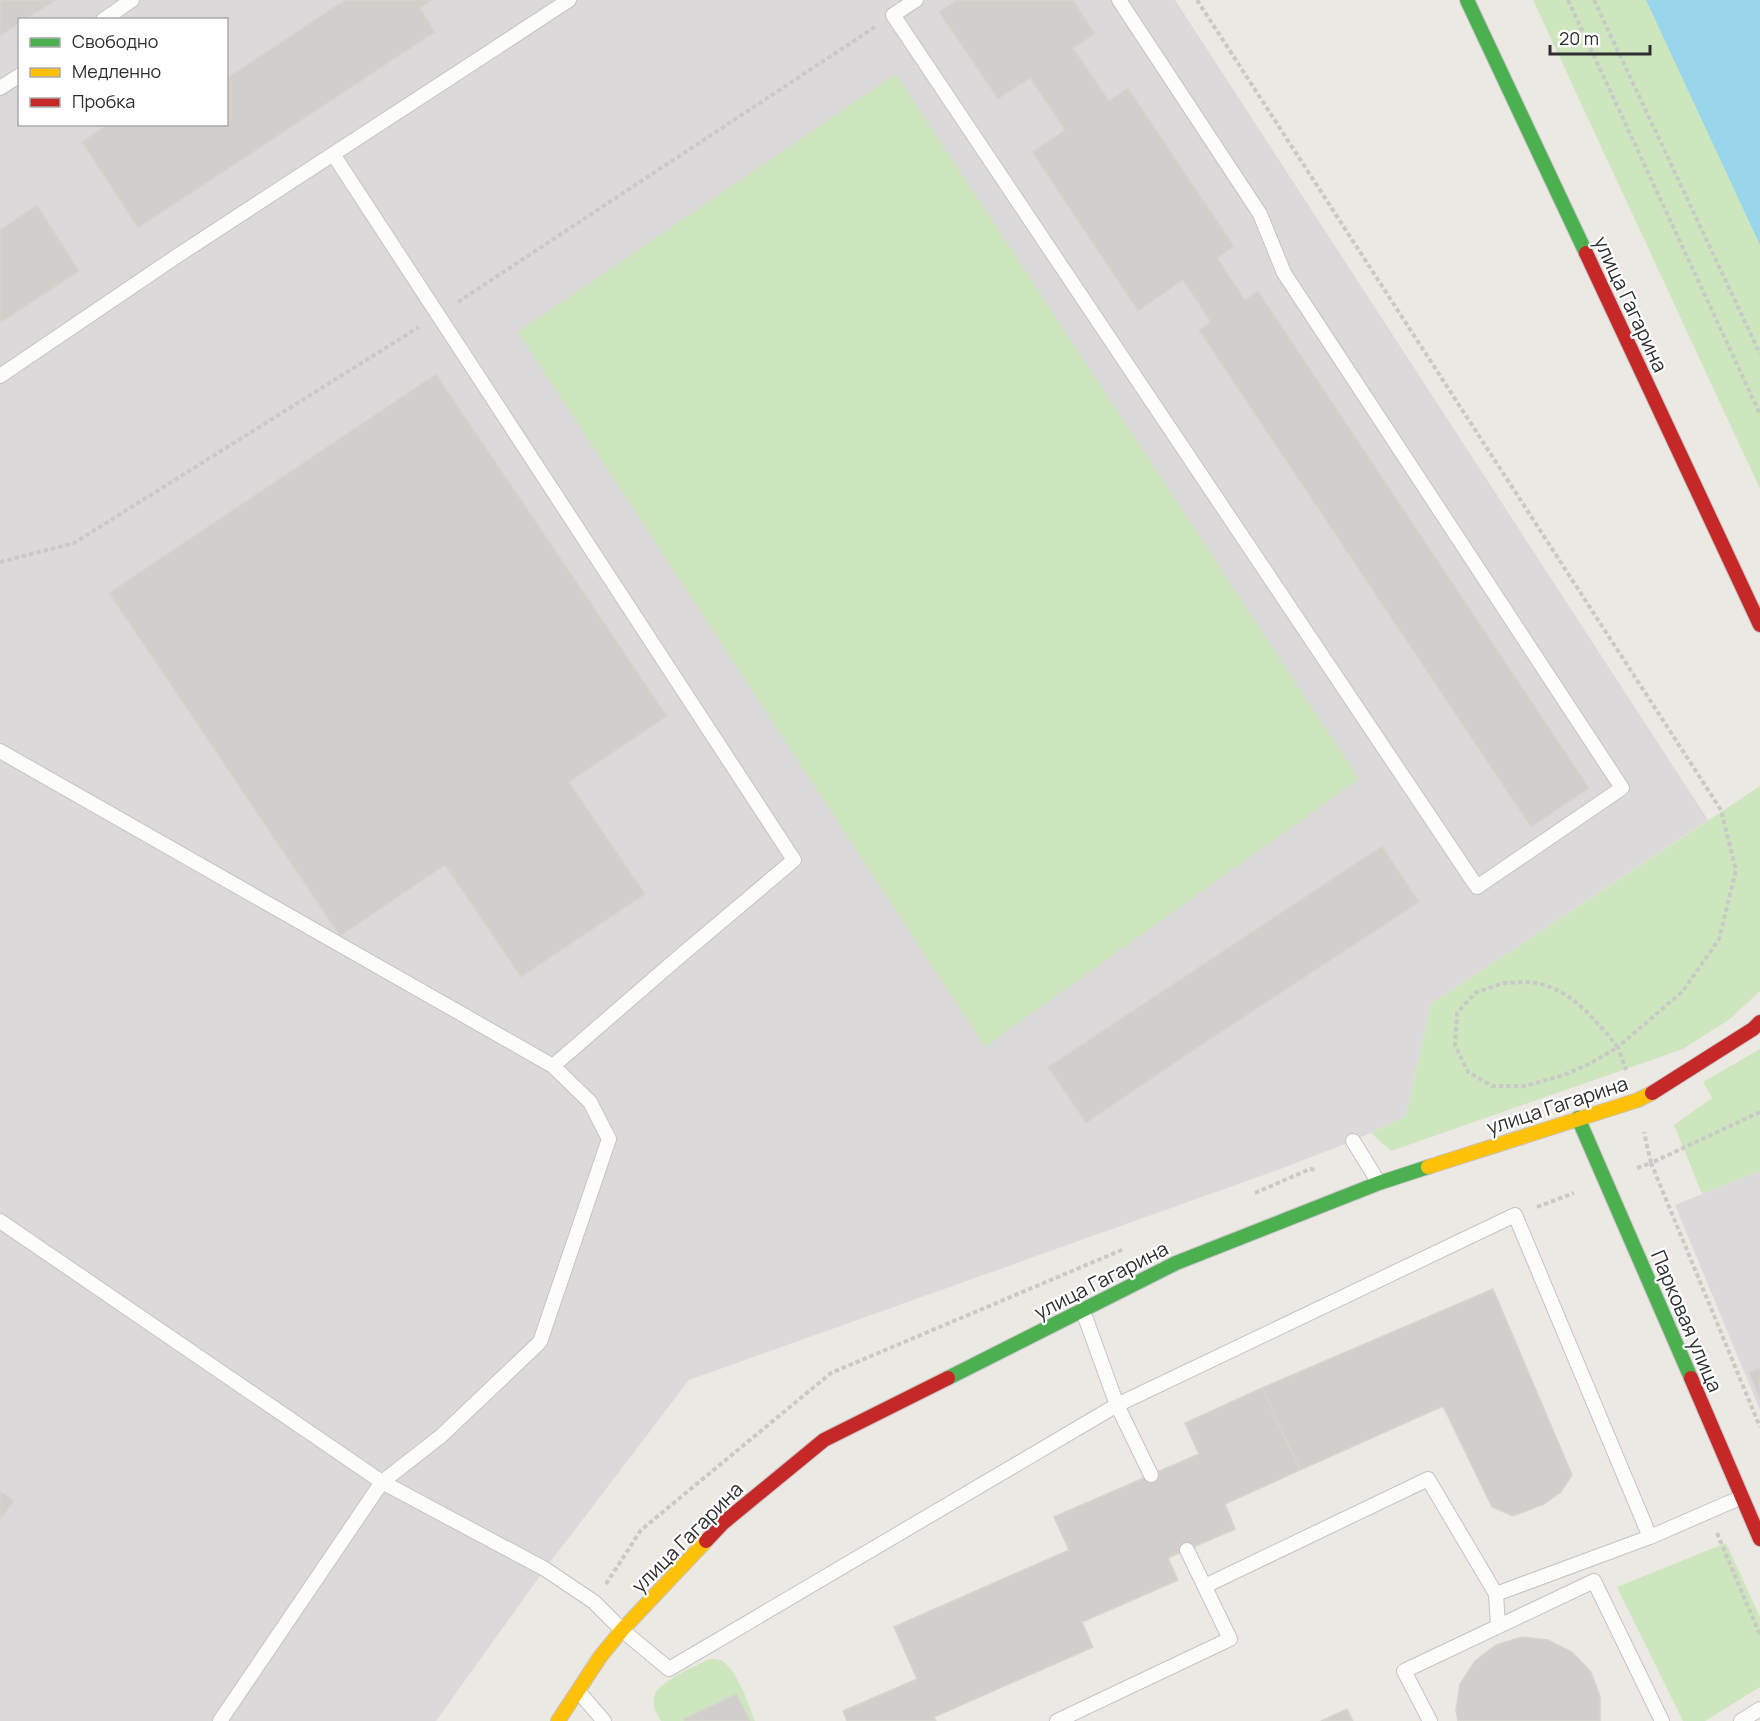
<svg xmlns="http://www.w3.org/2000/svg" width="1760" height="1721" font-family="Manrope,sans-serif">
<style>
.industrial{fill:#dcd9db;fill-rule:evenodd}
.green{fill:#cee6be}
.water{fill:#99d6ec}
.building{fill:#d1cecb;stroke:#d7d4d0;stroke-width:1.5}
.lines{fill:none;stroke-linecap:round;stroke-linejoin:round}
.lane-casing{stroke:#c5c4c5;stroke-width:16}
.fast-casing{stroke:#c5c4c5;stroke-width:16}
.slow-casing{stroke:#c5c4c5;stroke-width:16}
.jam-casing{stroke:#c5c4c5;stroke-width:16}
.path{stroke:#c9c9c8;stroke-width:4;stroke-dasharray:4.5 3;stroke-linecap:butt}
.lane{stroke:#fcfcfb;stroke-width:14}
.fast{stroke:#4caf50;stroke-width:14}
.slow{stroke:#ffc107;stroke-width:14}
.jam{stroke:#c62828;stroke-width:14}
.labels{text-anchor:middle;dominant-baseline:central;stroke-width:4.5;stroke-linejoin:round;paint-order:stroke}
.street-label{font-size:20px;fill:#2e2e2e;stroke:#fff}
</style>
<rect width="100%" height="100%" fill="#ece8e4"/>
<path class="industrial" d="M 0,0 L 1175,0 L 1708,820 L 1431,1004 L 1406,1116 L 1353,1141 L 1275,1171 L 689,1380 L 545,1569 L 436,1721 L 0,1721 ZM 20,20 L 226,20 L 226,124 L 20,124 Z
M 1760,1171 L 1760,1410 L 1675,1205 Z"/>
<path class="green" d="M 1533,0 L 1760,0 L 1760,489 Z
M 896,74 L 1359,779 L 985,1047 L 518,332 Z
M 1760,786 L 1760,991 L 1730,1019 L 1683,1049 L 1391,1151 L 1371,1133 L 1406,1116 L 1431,1004 Z
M 1760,1049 L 1760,1171 L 1702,1194 L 1674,1125 L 1712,1098 L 1703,1082 Z
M 1726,1543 L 1760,1617 L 1760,1687 L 1705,1721 L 1683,1721 L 1617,1587 Z
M 710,1659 C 713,1659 717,1659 720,1660 C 736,1666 749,1706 755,1721 L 661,1721 C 656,1714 651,1703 655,1694 C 659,1682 698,1664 710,1659 Z"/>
<path class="water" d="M 1646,0 L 1760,0 L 1760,245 Z"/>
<path class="building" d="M 0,0 L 55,0 L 25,20 L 20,20 L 20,23 L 0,36 Z
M 345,0 L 432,0 L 420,8 L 435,32 L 138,228 L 82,142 L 108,124 L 226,124 L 226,79 Z
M 957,0 L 1073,0 L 1095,34 L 1073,48 L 1109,101 L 1128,88 L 1234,246 L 1217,258 L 1245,300 L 1258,291 L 1589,788 L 1531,827 L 1199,330 L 1211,322 L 1183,280 L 1138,311 L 1032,152 L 1065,130 L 1030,78 L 998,99 L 939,12 Z
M 37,205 L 79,271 L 0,323 L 0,230 Z
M 436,374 L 667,716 L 569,782 L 645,894 L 521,977 L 445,865 L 340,936 L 109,593 Z
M 1382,846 L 1419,902 L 1192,1051 L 1086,1123 L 1048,1067 Z
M 1493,1289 L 1572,1475 L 1561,1492 L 1544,1504 L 1513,1516 L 1492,1507 L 1443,1406 L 1300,1470 L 1262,1388 Z
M 1760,1368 L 1760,1399 L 1749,1373 Z
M 1262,1388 L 1300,1470 L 1225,1504 L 1235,1529 L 1168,1558 L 1178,1580 L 1082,1622 L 1093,1647 L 934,1717 L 936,1721 L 847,1721 L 843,1711 L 917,1679 L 894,1627 L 1069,1550 L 1054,1517 L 1199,1454 L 1185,1423 Z
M 0,1491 L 14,1501 L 0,1520 Z
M 1522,1637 L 1548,1640 L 1572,1652 L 1591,1672 L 1600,1697 L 1600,1721 L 1458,1721 L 1456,1710 L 1460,1684 L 1475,1661 L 1496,1645 Z
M 736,1694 L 750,1721 L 685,1721 L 684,1719 Z
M 1347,1709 L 1353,1721 L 1321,1721 Z"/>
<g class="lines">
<defs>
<path id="lane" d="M 916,0 L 893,15 L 1477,887 L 1622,788 L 1284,273 L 1260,214 L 1119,0
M 103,20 L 132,0
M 0,88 L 20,75
M 0,376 L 177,256 L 569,0
M 0,751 L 553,1066
M 1353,1141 L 1379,1183
M 0,1221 L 382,1482 L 545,1569 L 594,1602 L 622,1630 L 669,1669 L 1117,1405 L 1515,1215 L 1650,1537 L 1742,1497
M 1083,1311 L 1117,1405 L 1151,1475
M 1205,1586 L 1428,1479 L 1496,1594 L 1650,1537
M 1496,1594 L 1498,1626
M 578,1691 L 604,1721
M 220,1721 L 382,1482 L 441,1436 L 540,1342 L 609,1139 L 590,1102 L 553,1066 L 679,957 L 794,860 L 333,154
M 1057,1721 L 1230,1639 L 1187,1550
M 1430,1721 L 1404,1671 L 1594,1581 L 1662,1721
M 1741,1721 L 1760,1709"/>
<path id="fast" d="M 1467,0 L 1586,253
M 1578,1118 L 1691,1378
M 948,1378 L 1176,1263 L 1379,1183 L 1428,1167"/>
<path id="slow" d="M 1428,1167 L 1638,1100 L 1652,1093
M 558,1721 L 600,1657 L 622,1630 L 706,1541"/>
<path id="jam" d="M 1586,253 L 1760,625
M 1652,1093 L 1753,1029 L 1760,1022
M 1691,1378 L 1760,1539
M 706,1541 L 723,1523 L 824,1440 L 948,1378"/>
</defs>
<use href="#lane" class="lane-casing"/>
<use href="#fast" class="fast-casing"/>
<use href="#slow" class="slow-casing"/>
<use href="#jam" class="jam-casing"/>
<path class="path" d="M 1197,0 L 1721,810 L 1736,870 L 1719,939 L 1683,991 L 1618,1047 L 1626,1070
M 1568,0 L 1760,414
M 1594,0 L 1760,354
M 458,302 L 875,27
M 0,562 L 74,543 L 419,327
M 1503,983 C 1514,983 1526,981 1537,983 C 1573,991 1595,1020 1618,1047 L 1591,1063 L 1564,1075 L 1525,1086 L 1492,1086 L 1468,1072 L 1455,1045 L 1457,1013 L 1475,993 Z
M 1760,1112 L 1651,1163 L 1760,1427
M 1637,1168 L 1651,1163 L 1644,1132
M 1255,1193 L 1310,1169 L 1317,1170
M 1537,1207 L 1574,1193
M 1717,1533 L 1760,1635
M 606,1584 L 641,1530 L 831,1373 L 1124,1249"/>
<use href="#lane" class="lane"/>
<use href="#fast" class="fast"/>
<use href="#slow" class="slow"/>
<use href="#jam" class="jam"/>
</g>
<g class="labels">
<g class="street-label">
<text transform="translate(1631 304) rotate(65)">улица Гагарина</text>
<text transform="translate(1557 1105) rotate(-18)">улица Гагарина</text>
<text transform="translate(1101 1280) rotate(-27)">улица Гагарина</text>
<text transform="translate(1687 1321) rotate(67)">Парковая улица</text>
<text transform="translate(687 1537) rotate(-45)">улица Гагарина</text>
</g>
</g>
<rect x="18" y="18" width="210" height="108" fill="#ffffff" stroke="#ababab" stroke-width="1.5"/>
<rect x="30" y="38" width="30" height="9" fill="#4caf50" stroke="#ababab" stroke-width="1.5"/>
<text x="72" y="48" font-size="18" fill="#2e2e2e">Свободно</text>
<rect x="30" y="68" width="30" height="9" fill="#ffc107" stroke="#ababab" stroke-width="1.5"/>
<text x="72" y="78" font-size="18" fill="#2e2e2e">Медленно</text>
<rect x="30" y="98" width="30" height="9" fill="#c62828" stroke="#ababab" stroke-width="1.5"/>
<text x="72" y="108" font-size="18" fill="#2e2e2e">Пробка</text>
<path d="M1550 45v9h100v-9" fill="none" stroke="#2e2e2e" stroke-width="3"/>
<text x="1559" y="45" font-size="18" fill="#2e2e2e" stroke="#ffffff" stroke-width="4.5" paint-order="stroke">20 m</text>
</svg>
